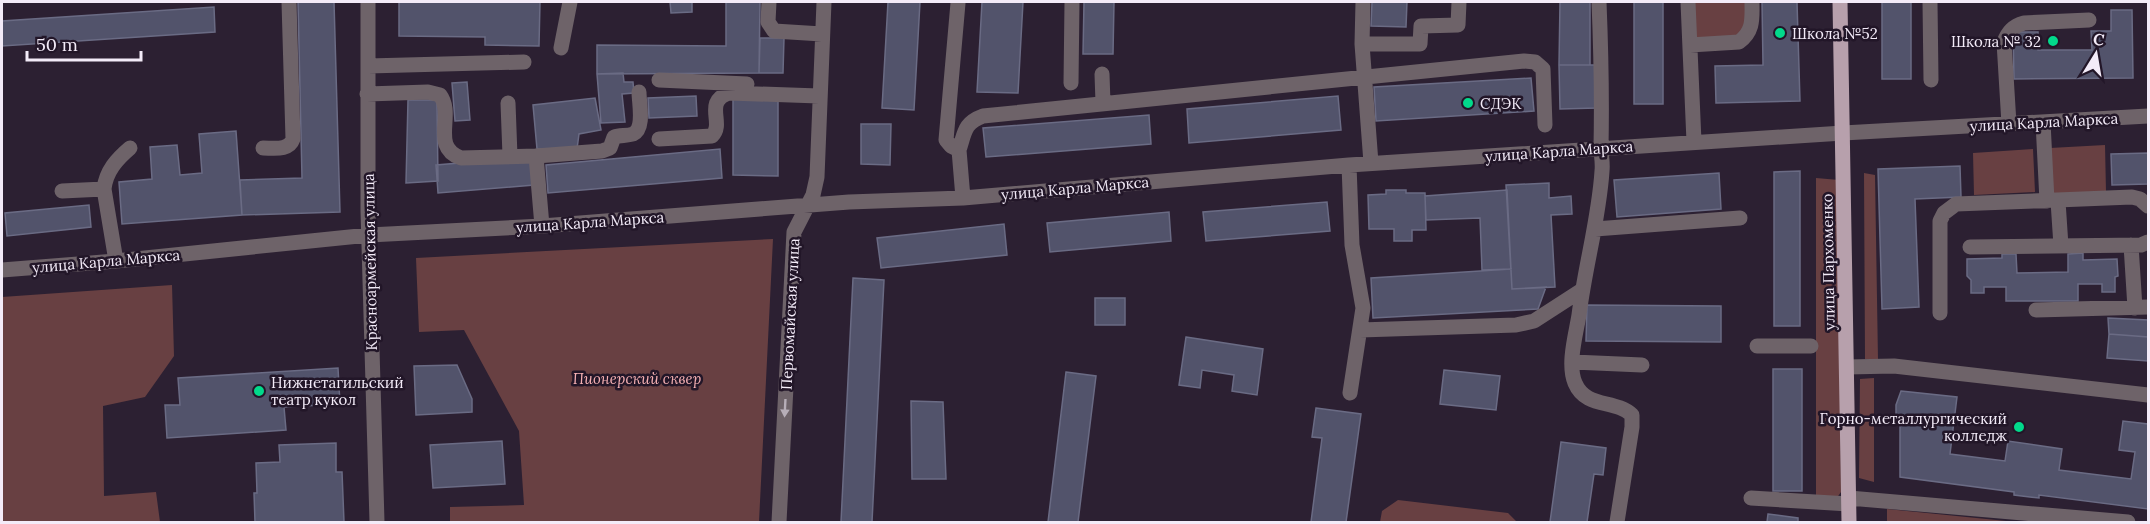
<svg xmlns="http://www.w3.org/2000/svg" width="2150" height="524" font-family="Lora,serif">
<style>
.green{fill:#684042}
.building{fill:#52536b;stroke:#6a6b84;stroke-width:1.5}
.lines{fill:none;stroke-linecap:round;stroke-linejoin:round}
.minor{stroke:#6e6369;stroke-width:15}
.major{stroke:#b7a0ac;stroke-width:15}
.oneway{fill:#b7aeb8}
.poi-dot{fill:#02d98b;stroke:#221628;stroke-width:2}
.labels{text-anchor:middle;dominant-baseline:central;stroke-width:5;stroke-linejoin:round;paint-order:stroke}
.poi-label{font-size:15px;fill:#f3ebf8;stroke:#221628;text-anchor:start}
.street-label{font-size:15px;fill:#f3ebf8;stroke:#221628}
.park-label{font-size:15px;font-style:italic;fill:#f5b0b3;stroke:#221628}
</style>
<rect width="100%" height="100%" fill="#2c2032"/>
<path class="green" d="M 1693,2 L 1747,2 L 1748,41 L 1694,42 Z
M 2105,145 L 2106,192 L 2052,194 L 2050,148 Z
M 2033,149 L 2035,192 L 1974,195 L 1973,153 Z
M 1864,173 L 1875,175 L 1878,360 L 1865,359 Z
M 1816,178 L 1839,180 L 1841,492 L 1836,499 L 1816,496 Z
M 773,239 L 759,522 L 450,522 L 450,507 L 524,505 L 519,431 L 464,330 L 419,332 L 416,258 Z
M 172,285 L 174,356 L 145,397 L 103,406 L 104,496 L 156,492 L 160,522 L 2,522 L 2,297 Z
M 1874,378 L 1874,482 L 1859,478 L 1860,379 Z
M 1398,500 L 1508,513 L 1517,522 L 1380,522 L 1382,511 Z
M 1887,509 L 2016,522 L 1887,522 Z"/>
<path class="building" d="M 298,2 L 334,2 L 340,212 L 242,215 L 240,180 L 302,178 Z
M 399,2 L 540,2 L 539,46 L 485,45 L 485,37 L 399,36 Z
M 670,2 L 692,2 L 692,12 L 671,13 Z
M 726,2 L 760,2 L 759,73 L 597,74 L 597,45 L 726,46 Z
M 888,2 L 920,2 L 914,110 L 882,108 Z
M 982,2 L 1023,2 L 1018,93 L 977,92 Z
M 1084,2 L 1114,2 L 1113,54 L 1083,54 Z
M 1372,2 L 1407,2 L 1406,27 L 1371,26 Z
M 1560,2 L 1590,2 L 1590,65 L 1559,65 Z
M 1634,2 L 1663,2 L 1663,104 L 1634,104 Z
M 1762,2 L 1797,2 L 1800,101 L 1716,103 L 1715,66 L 1763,65 Z
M 1882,2 L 1911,2 L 1911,79 L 1882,79 Z
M 214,7 L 215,32 L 2,46 L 2,21 Z
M 2111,10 L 2132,10 L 2133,78 L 2014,79 L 2013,32 L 2038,32 L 2038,50 L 2092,50 L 2091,31 L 2111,31 Z
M 760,38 L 784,38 L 783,73 L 759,73 Z
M 1559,65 L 1597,65 L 1597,108 L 1560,109 Z
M 623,73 L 624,82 L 633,82 L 634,93 L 622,94 L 625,122 L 601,123 L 597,74 Z
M 1531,78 L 1534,111 L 1376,121 L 1374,87 Z
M 467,82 L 470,120 L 455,121 L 452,83 Z
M 696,96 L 697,116 L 649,118 L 648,98 Z
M 1338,96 L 1341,130 L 1189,143 L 1187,109 Z
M 733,97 L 778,97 L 778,176 L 733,175 Z
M 595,98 L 601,130 L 579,134 L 577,149 L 537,149 L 533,105 Z
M 408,100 L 437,100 L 438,181 L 406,183 Z
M 1149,115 L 1151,144 L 986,157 L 983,128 Z
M 861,124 L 891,124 L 890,165 L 861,164 Z
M 236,131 L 242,215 L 122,224 L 119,182 L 152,179 L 150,147 L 177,145 L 180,175 L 202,173 L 199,134 Z
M 720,149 L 722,178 L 548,193 L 546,165 Z
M 2148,153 L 2148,184 L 2112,185 L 2111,154 Z
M 532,157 L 534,185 L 438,193 L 436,165 Z
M 1960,166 L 1961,197 L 1915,199 L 1919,307 L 1882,309 L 1878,169 Z
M 1800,171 L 1800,326 L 1774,326 L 1774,172 Z
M 1719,173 L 1721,209 L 1617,217 L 1614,180 Z
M 1549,183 L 1549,198 L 1571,196 L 1572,214 L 1551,215 L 1555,287 L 1512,289 L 1506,185 Z
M 1386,190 L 1406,190 L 1406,193 L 1425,193 L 1426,230 L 1412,230 L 1412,241 L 1394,241 L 1394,229 L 1369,229 L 1368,195 L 1386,194 Z
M 1507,190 L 1511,269 L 1482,270 L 1480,218 L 1426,220 L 1425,196 Z
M 1327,202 L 1330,231 L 1206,241 L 1203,212 Z
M 89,205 L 91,227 L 7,236 L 5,213 Z
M 1169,212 L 1171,241 L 1050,252 L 1047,223 Z
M 1004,224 L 1007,255 L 881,268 L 877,238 Z
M 2083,253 L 2083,260 L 2117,259 L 2118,276 L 2115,277 L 2115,292 L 2102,292 L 2102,284 L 2078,284 L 2078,301 L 2006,301 L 2006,287 L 1984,287 L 1984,293 L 1971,293 L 1971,280 L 1967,276 L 1967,259 L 2002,258 L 2002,254 L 2016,254 L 2017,273 L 2068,272 L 2068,254 Z
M 1511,269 L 1512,289 L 1546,287 L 1538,309 L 1373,318 L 1371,278 Z
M 853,278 L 884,280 L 872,522 L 841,522 Z
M 1095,298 L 1125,298 L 1125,325 L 1095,325 Z
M 1587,305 L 1721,306 L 1721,342 L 1586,341 Z
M 2108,318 L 2148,320 L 2148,337 L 2109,334 Z
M 2109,334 L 2148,337 L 2148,361 L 2107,358 Z
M 1186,337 L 1263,349 L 1257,395 L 1232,391 L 1234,375 L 1202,370 L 1200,388 L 1179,385 Z
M 457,365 L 472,399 L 472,412 L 416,415 L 414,366 Z
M 338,368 L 340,404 L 284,407 L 286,430 L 167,438 L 165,405 L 180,405 L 178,378 Z
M 1773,369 L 1802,369 L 1802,491 L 1773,491 Z
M 1444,370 L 1500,376 L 1496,410 L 1440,404 Z
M 1066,372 L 1096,376 L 1078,522 L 1048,522 Z
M 1901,391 L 1957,397 L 1950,454 L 2005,461 L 2008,441 L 2062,449 L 2059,470 L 2131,479 L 2135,452 L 2119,450 L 2123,421 L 2148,424 L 2148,509 L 2039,495 L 2039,498 L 2014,495 L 2014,492 L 1900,477 L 1900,422 L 1896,414 L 1896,405 Z
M 911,401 L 943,402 L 946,479 L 912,479 Z
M 1316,408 L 1361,414 L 1346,522 L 1311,522 L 1322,438 L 1312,437 Z
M 502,441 L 505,484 L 433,488 L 430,445 Z
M 1561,442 L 1606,448 L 1603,475 L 1594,474 L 1587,522 L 1550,522 Z
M 336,443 L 336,472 L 342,472 L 344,522 L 255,522 L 254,493 L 257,493 L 256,463 L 280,462 L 279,445 Z
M 1768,514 L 1798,518 L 1798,522 L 1767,522 Z"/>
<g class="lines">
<path class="minor" d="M 368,2 L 368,211 L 377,522
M 769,2 L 768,22 L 774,31 L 822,34
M 1363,2 L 1362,44 L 1371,163
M 1599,2 C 1601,50 1602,99 1601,148 C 1601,155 1603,163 1602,171 C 1599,219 1585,266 1579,315 C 1576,334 1567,364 1575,383 C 1586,409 1615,399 1632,415 L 1632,427 L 1617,522
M 1688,2 L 1694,142
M 1930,2 L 1931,80
M 958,3 L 946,140 L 951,146 L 959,150 L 963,198
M 1362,44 L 1420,44 L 1421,26 L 1458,25 L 1459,2
M 1690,45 L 1739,42 C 1754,31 1752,18 1752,2
M 561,48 L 570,2
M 368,66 L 524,62
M 1102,74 L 1103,103
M 659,80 L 747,84
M 1071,83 L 1072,2
M 367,94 L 428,92 L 440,95 C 455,115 430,147 461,158 L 536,156
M 508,103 L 510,156
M 2043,122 L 2047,201
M 2009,124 L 2004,42 C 2008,32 2013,26 2024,23 L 2089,20
M 659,139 L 712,136 C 725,123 703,102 729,93 L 819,96
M 263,148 C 274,148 289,151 293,139 L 289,2
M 959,150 C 965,132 964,123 983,116 L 1524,61 L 1535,62 L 1543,69 L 1545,125
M 1349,165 L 1352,245 L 1363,308 L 1350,393
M 62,191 L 104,189
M 2058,201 L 2061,246
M 542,226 L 536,156 L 602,151 L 610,148 L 614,137 C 620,135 627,136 633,134 C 645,129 639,103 639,92
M 1595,229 L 1740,218
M 2131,245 L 2135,308
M 1970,247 L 2141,245 L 2148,242
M 116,261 L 104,189 C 106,171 117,159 130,148
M 2,270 L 116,261 L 369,235 L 542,226 L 849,202 L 963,198 L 1349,165 L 1843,133 L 2148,116
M 2036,310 L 2148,307
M 1940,313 L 1940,221 L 1944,213 L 1956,204 L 2132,197 L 2140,199 L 2148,206
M 1360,330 L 1516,325 L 1534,321 L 1582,290
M 1757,346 L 1811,346
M 1573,362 L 1642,365
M 1847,367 L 1894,366 L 2148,395
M 1751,498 L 1849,504
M 1849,498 L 2128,522
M 779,522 L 794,232 L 813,195 L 817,177 L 824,2"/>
<path class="major" d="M 1840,2 L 1849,522"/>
</g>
<defs><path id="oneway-solid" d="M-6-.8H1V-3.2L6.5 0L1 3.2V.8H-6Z" transform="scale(1.5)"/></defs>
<use class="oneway" href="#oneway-solid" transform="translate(785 408) rotate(93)"/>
<g class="poi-dot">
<circle cx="1780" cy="33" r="6"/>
<circle cx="2053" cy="41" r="6"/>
<circle cx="1468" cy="103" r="6"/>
<circle cx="259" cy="391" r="6"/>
<circle cx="2019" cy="427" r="6"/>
</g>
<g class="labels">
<g class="poi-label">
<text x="1792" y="33">Школа №52</text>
<text x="2041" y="41" text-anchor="end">Школа № 32</text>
<text x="1480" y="103">СДЭК</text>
<text x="271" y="382">Нижнетагильский<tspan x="271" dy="17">театр кукол</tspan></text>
<text x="2007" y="418" text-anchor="end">Горно-металлургический<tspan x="2007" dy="17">колледж</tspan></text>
</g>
<g class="street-label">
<text transform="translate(2044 122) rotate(-3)">улица Карла Маркса</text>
<text transform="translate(1559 151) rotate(-4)">улица Карла Маркса</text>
<text transform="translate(1075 188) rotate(-5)">улица Карла Маркса</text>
<text transform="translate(590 222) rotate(-4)">улица Карла Маркса</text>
<text transform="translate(106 261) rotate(-5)">улица Карла Маркса</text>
<text transform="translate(370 262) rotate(-91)">Красноармейская улица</text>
<text transform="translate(1828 262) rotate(-91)">улица Пархоменко</text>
<text transform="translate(790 314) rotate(-87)">Первомайская улица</text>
</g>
<g class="park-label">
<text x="637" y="378">Пионерский сквер</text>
</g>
</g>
<rect width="2150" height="524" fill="none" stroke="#f3ebf8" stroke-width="6"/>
<g transform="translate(2096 54) rotate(11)" stroke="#221628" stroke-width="4.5" paint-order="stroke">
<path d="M0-4.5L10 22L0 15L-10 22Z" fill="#f3ebf8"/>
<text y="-9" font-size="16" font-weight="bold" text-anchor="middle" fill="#f3ebf8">С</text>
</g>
<path d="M27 51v9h114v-9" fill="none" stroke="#f3ebf8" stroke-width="3"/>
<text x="36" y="51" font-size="18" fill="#f3ebf8" stroke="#221628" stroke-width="4.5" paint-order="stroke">50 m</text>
</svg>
